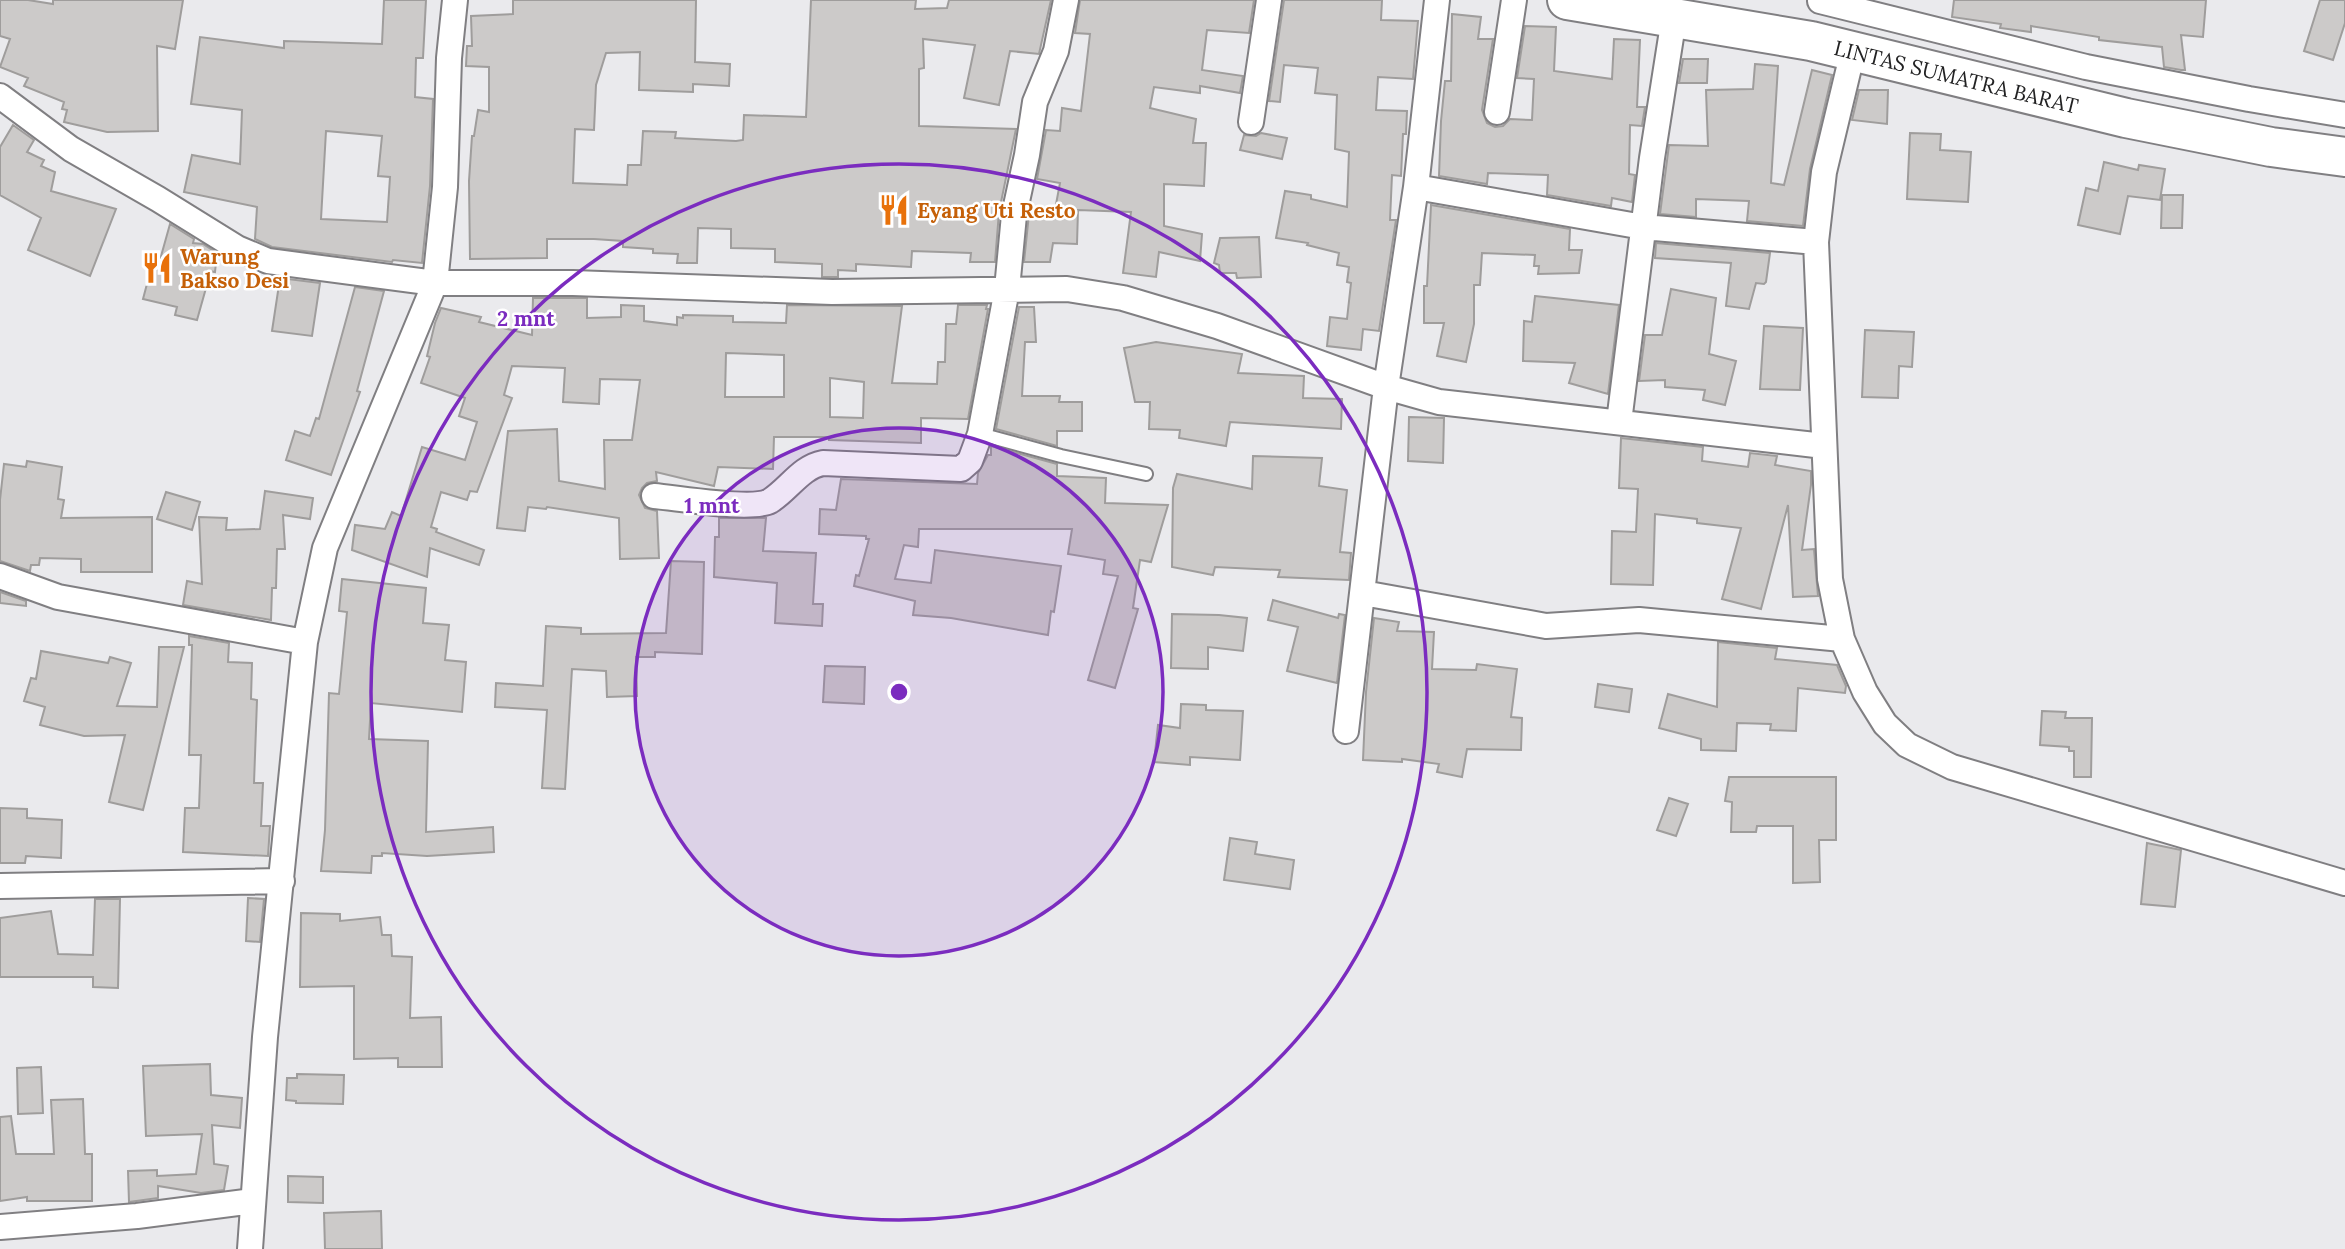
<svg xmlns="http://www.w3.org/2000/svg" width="2345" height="1249" font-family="Lora,serif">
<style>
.building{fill:#cccac9;stroke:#9f9d9c;stroke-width:2;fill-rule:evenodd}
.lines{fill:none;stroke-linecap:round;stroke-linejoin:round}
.service-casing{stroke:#807f82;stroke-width:16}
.minor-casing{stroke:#807f82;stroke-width:28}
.trunk-casing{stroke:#807f82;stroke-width:42}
.service{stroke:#fff;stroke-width:12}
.minor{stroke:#fff;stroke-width:24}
.trunk{stroke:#fff;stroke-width:38}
.ring{fill:none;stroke:#7b2cbf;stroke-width:3.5}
.labels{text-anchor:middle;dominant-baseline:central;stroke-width:5;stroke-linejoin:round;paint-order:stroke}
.street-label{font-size:21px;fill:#222223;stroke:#fff}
.food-label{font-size:21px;font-weight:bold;fill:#c56008;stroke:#fff;text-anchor:start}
.centre{fill:#7b2cbf;stroke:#fff;stroke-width:3.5}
.ring-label{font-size:21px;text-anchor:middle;font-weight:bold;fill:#7b2cbf;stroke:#fff;stroke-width:5;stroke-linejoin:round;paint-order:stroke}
</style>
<rect width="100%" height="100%" fill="#eaeaed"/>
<path class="building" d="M 0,0 L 28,0 L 53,4 L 53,0 L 183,0 L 175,49 L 157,46 L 158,131 L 107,132 L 64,122 L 67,110 L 62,109 L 64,102 L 24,86 L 28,78 L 0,67 L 10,39 L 0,36 Z
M 384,0 L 426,0 L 423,58 L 416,58 L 415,97 L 433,99 L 430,186 L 422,263 L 393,260 L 392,262 L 272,247 L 255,239 L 257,207 L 184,192 L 192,155 L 240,164 L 242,110 L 191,104 L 200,37 L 284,48 L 284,41 L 382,44 ZM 326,131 L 382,136 L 378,176 L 390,177 L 387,222 L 321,219 Z
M 513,0 L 696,0 L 695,62 L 730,64 L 729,86 L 693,84 L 693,92 L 639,90 L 640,52 L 606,53 L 596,85 L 594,130 L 575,129 L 573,183 L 627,185 L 628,165 L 641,165 L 643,131 L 676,132 L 675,138 L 736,141 L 743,140 L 744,115 L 806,117 L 811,0 L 916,0 L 915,9 L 947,8 L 949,0 L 1051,0 L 1039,54 L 1010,51 L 999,105 L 964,98 L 975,45 L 923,39 L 924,68 L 919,69 L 919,126 L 1016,129 L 999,212 L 995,262 L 970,262 L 971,253 L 912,251 L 911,267 L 856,264 L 856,271 L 838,270 L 838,277 L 822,277 L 822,264 L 775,262 L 775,249 L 731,248 L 731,229 L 698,228 L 697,263 L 677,263 L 678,254 L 653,253 L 653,249 L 623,247 L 623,241 L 594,239 L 547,239 L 547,258 L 470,259 L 469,181 L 472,136 L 474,136 L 478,110 L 489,112 L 489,67 L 466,66 L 467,46 L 472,46 L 471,16 L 513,14 Z
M 1080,0 L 1254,0 L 1249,33 L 1207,30 L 1202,70 L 1243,76 L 1240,93 L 1200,86 L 1200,93 L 1154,87 L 1150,108 L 1196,119 L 1193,143 L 1206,143 L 1204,186 L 1164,184 L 1164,226 L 1202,234 L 1200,261 L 1159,252 L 1156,277 L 1123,273 L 1131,212 L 1078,210 L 1077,244 L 1053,243 L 1050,262 L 1024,262 L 1029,214 L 1054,215 L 1060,183 L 1037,179 L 1046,130 L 1060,131 L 1062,108 L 1081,111 L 1090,34 L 1075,33 Z
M 1284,0 L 1382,0 L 1381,20 L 1418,21 L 1413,79 L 1378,77 L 1376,110 L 1407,111 L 1406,134 L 1403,134 L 1401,176 L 1392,175 L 1390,220 L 1396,220 L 1379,331 L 1363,329 L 1361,350 L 1327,346 L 1330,317 L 1347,319 L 1351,283 L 1347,282 L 1349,267 L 1337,265 L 1339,253 L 1307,245 L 1308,243 L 1276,238 L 1285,191 L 1311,195 L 1311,199 L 1347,207 L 1349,152 L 1335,149 L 1337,95 L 1315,93 L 1318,68 L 1284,65 L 1280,102 L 1269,101 Z
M 1954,0 L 2206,0 L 2203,37 L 2181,35 L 2185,70 L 2181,70 L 2164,67 L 2162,47 L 2099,40 L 2099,37 L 2031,26 L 2031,32 L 2000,28 L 2001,24 L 1952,17 Z
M 2320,0 L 2345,0 L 2345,23 L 2333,60 L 2304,51 Z
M 1452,14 L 1481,17 L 1478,39 L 1493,39 L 1482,110 L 1487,123 L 1495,127 L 1503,126 L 1510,119 L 1532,120 L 1534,79 L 1517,78 L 1525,26 L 1556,27 L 1554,71 L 1612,79 L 1614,39 L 1640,40 L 1637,107 L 1645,107 L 1642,126 L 1630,125 L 1629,174 L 1635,175 L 1632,202 L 1612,198 L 1611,206 L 1547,195 L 1548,175 L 1488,173 L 1487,184 L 1439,176 L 1441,121 L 1445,81 L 1451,81 Z
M 1683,59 L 1708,59 L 1707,83 L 1679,83 Z
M 1755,64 L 1778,66 L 1771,183 L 1784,185 L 1812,70 L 1832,75 L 1810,169 L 1803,226 L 1747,221 L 1749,201 L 1696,199 L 1696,217 L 1660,214 L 1669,145 L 1708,146 L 1706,90 L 1753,89 Z
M 1859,90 L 1888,90 L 1887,124 L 1852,120 Z
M 13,125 L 34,140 L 27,152 L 44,160 L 41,166 L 55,172 L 51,191 L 116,209 L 90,276 L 28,250 L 41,218 L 0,195 L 0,147 Z
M 1261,133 L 1287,138 L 1282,159 L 1240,150 L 1244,135 L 1256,136 Z
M 1910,133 L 1941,134 L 1940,150 L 1971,152 L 1968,202 L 1907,199 Z
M 2104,162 L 2138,170 L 2139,165 L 2165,169 L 2160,200 L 2128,196 L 2120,234 L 2078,225 L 2086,188 L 2098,191 Z
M 2162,195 L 2183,195 L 2182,228 L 2161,228 Z
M 1431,205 L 1570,229 L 1569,250 L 1582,250 L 1579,273 L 1538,274 L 1539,266 L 1534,266 L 1535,255 L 1482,253 L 1480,285 L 1474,285 L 1474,324 L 1466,362 L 1437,356 L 1444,323 L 1424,323 L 1424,286 L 1427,286 Z
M 170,224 L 194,239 L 193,243 L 203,244 L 217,253 L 215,272 L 208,271 L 206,288 L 197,320 L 175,315 L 177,307 L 143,299 L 152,265 L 158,267 Z
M 1259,237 L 1261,277 L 1237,278 L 1236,273 L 1220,273 L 1219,265 L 1214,263 L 1220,238 Z
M 1656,243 L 1770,253 L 1766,282 L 1764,284 L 1756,283 L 1749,309 L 1726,306 L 1731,263 L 1655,258 Z
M 280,278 L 320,283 L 312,336 L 272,331 Z
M 355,287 L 384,291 L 357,391 L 360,392 L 331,475 L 286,460 L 295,431 L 310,436 L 316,418 L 319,419 Z
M 1671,289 L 1716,298 L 1709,354 L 1736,361 L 1725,405 L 1703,400 L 1705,390 L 1665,387 L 1665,380 L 1639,381 L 1645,335 L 1662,335 Z
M 1535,296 L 1619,305 L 1608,394 L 1569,383 L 1575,363 L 1523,361 L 1524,321 L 1532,322 Z
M 533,298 L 587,298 L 587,318 L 621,317 L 621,305 L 644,306 L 644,321 L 677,325 L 677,317 L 683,318 L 683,315 L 733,316 L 733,322 L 786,323 L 787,305 L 902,306 L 892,383 L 937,384 L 938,362 L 945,362 L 946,324 L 956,324 L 958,305 L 987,305 L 986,309 L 988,309 L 968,419 L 921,418 L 921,443 L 829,440 L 829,437 L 774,437 L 773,469 L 718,467 L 714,486 L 656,472 L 657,481 L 647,483 L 642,488 L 639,495 L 645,508 L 657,511 L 659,558 L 620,559 L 619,518 L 547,507 L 546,509 L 528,507 L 525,531 L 497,528 L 508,431 L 557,429 L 559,481 L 605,489 L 604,440 L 632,440 L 640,380 L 600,379 L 599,404 L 563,402 L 565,368 L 512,366 L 504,395 L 512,398 L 477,492 L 470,491 L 467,500 L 441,492 L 431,527 L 437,529 L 436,532 L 484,550 L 479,565 L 430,548 L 427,577 L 352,550 L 355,525 L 385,529 L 392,512 L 401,516 L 422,447 L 465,460 L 477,422 L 459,416 L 465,398 L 421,383 L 430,357 L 427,356 L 435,323 L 441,308 L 481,317 L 479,322 L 532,335 ZM 726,353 L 784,355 L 784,397 L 725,397 ZM 830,378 L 864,382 L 863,418 L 830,417 Z
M 1019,307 L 1034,307 L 1036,342 L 1025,342 L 1022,396 L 1060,396 L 1059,402 L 1082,402 L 1082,431 L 1057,431 L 1057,446 L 996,429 Z
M 1764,326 L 1803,328 L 1800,390 L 1760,389 Z
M 1865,330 L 1914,332 L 1912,367 L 1899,366 L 1898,398 L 1862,397 Z
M 1156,342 L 1242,354 L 1238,373 L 1304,376 L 1303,398 L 1342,399 L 1341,429 L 1230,422 L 1226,446 L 1179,438 L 1180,430 L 1149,429 L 1150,402 L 1135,402 L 1124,348 Z
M 1409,417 L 1444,418 L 1443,463 L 1408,461 Z
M 1621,438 L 1703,447 L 1702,461 L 1748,467 L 1750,453 L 1777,456 L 1775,465 L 1811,471 L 1811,485 L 1802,550 L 1814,549 L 1818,596 L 1793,597 L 1788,505 L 1761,609 L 1722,599 L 1741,528 L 1697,523 L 1697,519 L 1655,514 L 1653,585 L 1611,584 L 1612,531 L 1636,532 L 1638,489 L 1619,488 Z
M 991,446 L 1057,464 L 1057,476 L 1106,478 L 1105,503 L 1168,505 L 1151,562 L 1140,560 L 1133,608 L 1138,609 L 1115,688 L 1088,680 L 1118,576 L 1103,574 L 1105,560 L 1068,554 L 1072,529 L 919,529 L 918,547 L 904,545 L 895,579 L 931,583 L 935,550 L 1061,566 L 1054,612 L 1051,611 L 1048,635 L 951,618 L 913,615 L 915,601 L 854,586 L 856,575 L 859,576 L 869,539 L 866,539 L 866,536 L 819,534 L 820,509 L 836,510 L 841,479 L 977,484 L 978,473 L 988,455 L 991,455 Z
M 1253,456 L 1322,458 L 1319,486 L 1347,490 L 1340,552 L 1351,553 L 1349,580 L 1278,577 L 1280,570 L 1215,567 L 1213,575 L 1172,567 L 1173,488 L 1177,474 L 1252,489 Z
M 27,461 L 62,467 L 58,499 L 64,500 L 61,518 L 152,517 L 152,572 L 81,572 L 81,559 L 40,558 L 39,565 L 31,565 L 30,571 L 0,561 L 0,500 L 4,464 L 26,467 Z
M 265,491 L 313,498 L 310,519 L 283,515 L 285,549 L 277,549 L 276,588 L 272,588 L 271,620 L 183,605 L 187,581 L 202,584 L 199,517 L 227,518 L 226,530 L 260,529 Z
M 166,492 L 200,502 L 192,530 L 157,519 Z
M 719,518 L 766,518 L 763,551 L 816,553 L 813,604 L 823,604 L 822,626 L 775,623 L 777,583 L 714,577 L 715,537 L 719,537 Z
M 671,561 L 704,562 L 702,654 L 655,652 L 655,657 L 636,657 L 637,696 L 607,697 L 606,671 L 572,669 L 565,789 L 542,788 L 547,710 L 495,707 L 496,683 L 543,686 L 546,626 L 581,628 L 581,634 L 666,633 Z
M 342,579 L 426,588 L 423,623 L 449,625 L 445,660 L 466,662 L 462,712 L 371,703 L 369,739 L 428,741 L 426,832 L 493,827 L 494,852 L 427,856 L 382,853 L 382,856 L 372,856 L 371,873 L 321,871 L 325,830 L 329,693 L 339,694 L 347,612 L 339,611 Z
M 0,592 L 26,601 L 26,606 L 0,603 Z
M 1273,600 L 1338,618 L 1339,614 L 1345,615 L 1337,683 L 1287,671 L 1298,627 L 1268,620 Z
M 1172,614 L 1219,615 L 1247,618 L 1243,651 L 1208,647 L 1208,669 L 1171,668 Z
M 1374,618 L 1399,622 L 1397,631 L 1434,632 L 1432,669 L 1476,670 L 1477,664 L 1517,669 L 1511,717 L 1522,718 L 1521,750 L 1467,749 L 1462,777 L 1437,772 L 1439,764 L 1402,759 L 1402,762 L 1363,760 L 1366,692 Z
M 189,636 L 229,643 L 228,662 L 252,663 L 251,699 L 257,700 L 254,783 L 263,783 L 261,826 L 270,826 L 268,856 L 183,852 L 185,808 L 199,808 L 201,755 L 189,755 L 192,645 L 189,645 Z
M 1718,642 L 1777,648 L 1775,659 L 1837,665 L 1846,686 L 1845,693 L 1798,688 L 1796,731 L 1770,730 L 1771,724 L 1737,723 L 1736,751 L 1701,750 L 1701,739 L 1659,728 L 1668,694 L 1717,707 Z
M 159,647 L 184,647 L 143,810 L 109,802 L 125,735 L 84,736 L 40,725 L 45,707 L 24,701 L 31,678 L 36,679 L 41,651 L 108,663 L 110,657 L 131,663 L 117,706 L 157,707 Z
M 825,666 L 865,667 L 864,704 L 823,702 Z
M 1598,684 L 1632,689 L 1629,712 L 1595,707 Z
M 1181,704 L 1206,705 L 1206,710 L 1243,711 L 1240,760 L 1190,757 L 1190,765 L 1154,762 L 1158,725 L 1180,728 Z
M 2042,711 L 2066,712 L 2065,718 L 2092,718 L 2091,777 L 2074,777 L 2074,751 L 2069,751 L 2069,747 L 2040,745 Z
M 1729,777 L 1836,777 L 1836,840 L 1819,840 L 1820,882 L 1793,883 L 1793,826 L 1757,826 L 1756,832 L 1731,832 L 1732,802 L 1725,801 Z
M 1669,798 L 1688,804 L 1676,836 L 1657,830 Z
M 0,808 L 27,809 L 27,818 L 62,820 L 61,858 L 26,856 L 25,863 L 0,863 Z
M 1230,838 L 1257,842 L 1255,854 L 1294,860 L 1290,889 L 1224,880 Z
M 2147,843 L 2181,850 L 2175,907 L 2141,904 Z
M 248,898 L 264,899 L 260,942 L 246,941 Z
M 95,899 L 120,899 L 118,988 L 93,987 L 93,977 L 0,977 L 0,918 L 51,911 L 58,954 L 93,955 Z
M 301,913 L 340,914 L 340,921 L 380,917 L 382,935 L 391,935 L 392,956 L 412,957 L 410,1018 L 441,1017 L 442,1067 L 398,1067 L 398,1058 L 354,1059 L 354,986 L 300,987 Z
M 210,1064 L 211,1095 L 242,1098 L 240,1128 L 212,1125 L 214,1164 L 228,1166 L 224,1190 L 201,1193 L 158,1186 L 158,1198 L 129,1202 L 128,1171 L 157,1170 L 157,1176 L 196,1174 L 202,1134 L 146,1136 L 143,1066 Z
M 41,1067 L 43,1113 L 18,1114 L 17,1068 Z
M 297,1074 L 344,1075 L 343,1104 L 296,1103 L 296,1101 L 286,1100 L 287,1078 L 297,1078 Z
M 83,1099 L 85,1154 L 92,1154 L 92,1201 L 27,1201 L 27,1197 L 0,1201 L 0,1117 L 11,1116 L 16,1154 L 54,1154 L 51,1100 Z
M 288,1176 L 323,1177 L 323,1203 L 288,1202 Z
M 381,1211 L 382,1249 L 325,1249 L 324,1213 Z"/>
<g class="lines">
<defs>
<path id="service" d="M 980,434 L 1061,456 L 1146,474"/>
<path id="minor" d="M 1820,1 L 2086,67 L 2249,99 L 2345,115
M 1853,51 L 1824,172 L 1816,242 L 1830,579 L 1842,639 L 1865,692 L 1885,724 L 1907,745 L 1952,767 L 2345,883
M 0,96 L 71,149 L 158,199 L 237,248 L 268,261 L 435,283 L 573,283 L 832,292 L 1067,289 L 1123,298 L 1217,326 L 1386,387 L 1439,402 L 1824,446
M 1497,112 L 1514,0
M 1251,122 L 1269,0
M 1416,187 L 1643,227 L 1816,242
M 1619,422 L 1652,158 L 1674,18
M 654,496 C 678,498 752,511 770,501 C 789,489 801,467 823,463 L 961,469 L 970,461 L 980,434 L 1007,289 L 1014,215 L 1027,155 L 1035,102 L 1056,51 L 1066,0
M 0,576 L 58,597 L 305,642
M 1363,593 L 1546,626 L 1639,620 L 1842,639
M 1346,731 L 1386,387 L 1416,187 L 1437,0
M 0,886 L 282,881
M 0,1227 L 137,1216 L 253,1201
M 250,1249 L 265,1037 L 305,642 L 325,548 L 435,283 L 445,187 L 449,58 L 455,0"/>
<g id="trunk">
<path id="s1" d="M 1567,0 L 1811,41 L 2126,118 L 2271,147 L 2345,157"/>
</g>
</defs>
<use href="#service" class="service-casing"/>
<use href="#minor" class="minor-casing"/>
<use href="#trunk" class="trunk-casing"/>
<use href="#service" class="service"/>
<use href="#minor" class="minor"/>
<use href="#trunk" class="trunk"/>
</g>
<circle cx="899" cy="692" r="264" fill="#7b2cbf" fill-opacity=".12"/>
<g class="ring">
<circle cx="899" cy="692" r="264"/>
<circle cx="899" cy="692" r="528"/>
</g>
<defs>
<symbol id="restaurant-bare" viewBox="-9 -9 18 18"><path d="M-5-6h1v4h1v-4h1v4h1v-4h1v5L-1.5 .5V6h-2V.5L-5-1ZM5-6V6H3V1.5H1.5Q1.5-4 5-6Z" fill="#e8710a" stroke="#fff" stroke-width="2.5" paint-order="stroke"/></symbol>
</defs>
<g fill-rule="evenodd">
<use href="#restaurant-bare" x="872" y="188" width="44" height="44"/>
<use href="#restaurant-bare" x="135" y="246" width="44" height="44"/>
</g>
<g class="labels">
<g class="street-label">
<text stroke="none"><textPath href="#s1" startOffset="397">LINTAS SUMATRA BARAT</textPath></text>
</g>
<g class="food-label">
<text x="917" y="210">Eyang Uti Resto</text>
<text x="180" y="256">Warung<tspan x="180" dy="24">Bakso Desi</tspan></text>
</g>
</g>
<circle cx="899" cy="692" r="10" class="centre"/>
<g class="ring-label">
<text x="526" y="326">2 mnt</text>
<text x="712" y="513">1 mnt</text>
</g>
</svg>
